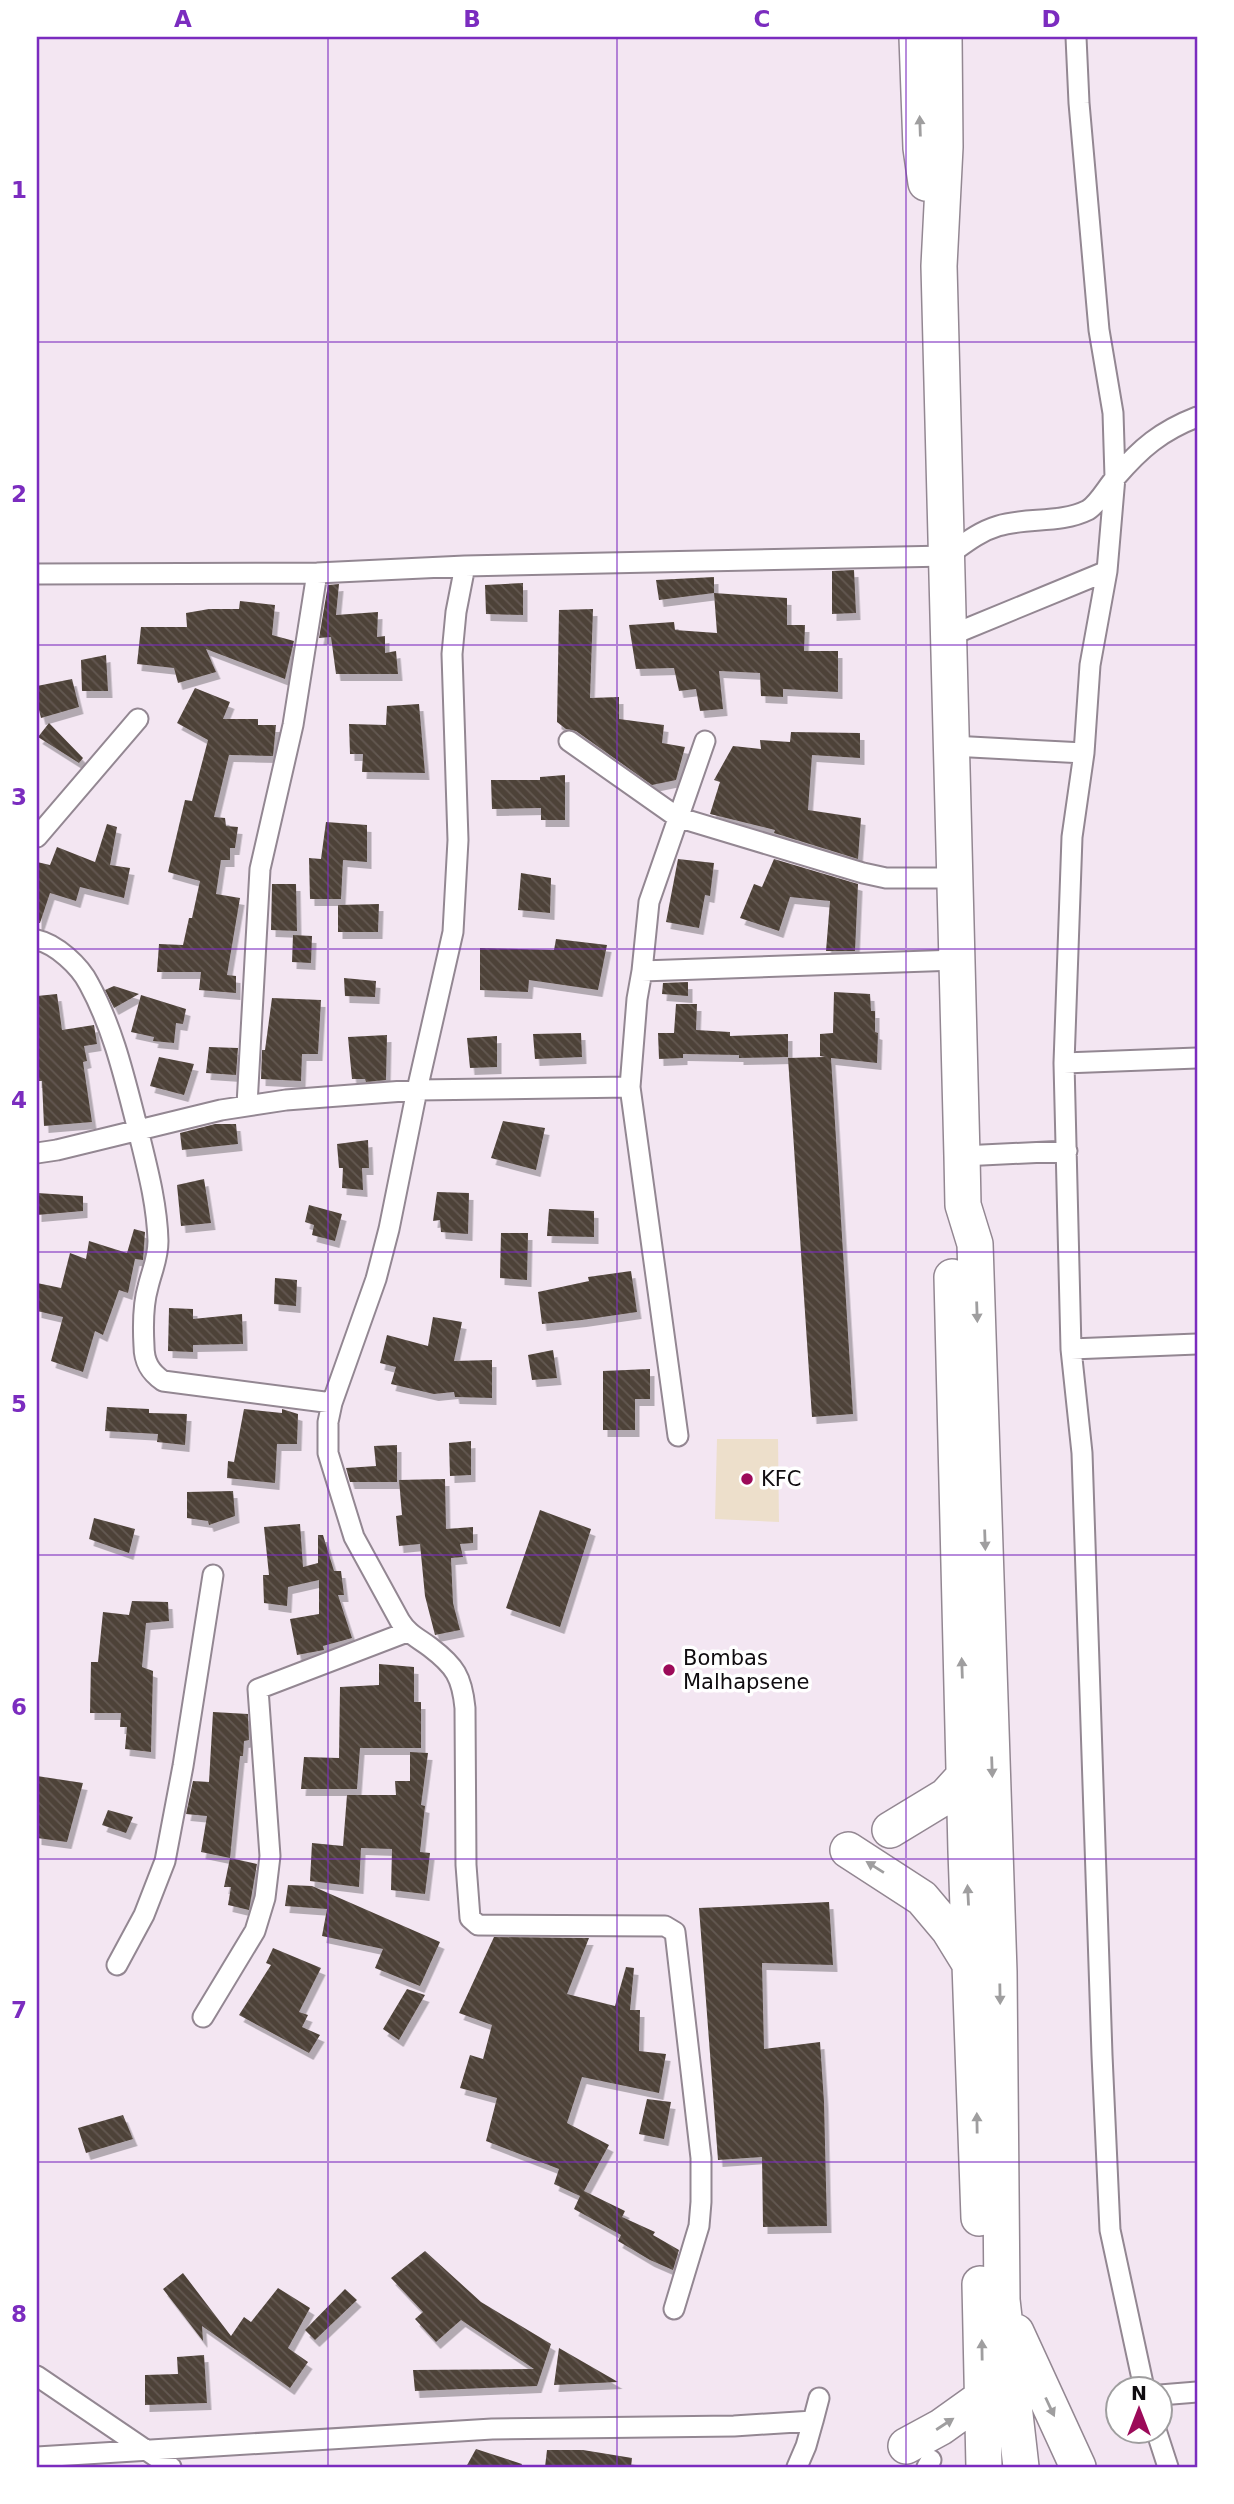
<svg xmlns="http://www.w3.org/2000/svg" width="1234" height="2504" font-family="'DejaVu Sans',sans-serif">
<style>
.commercial{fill:#eddfcb}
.building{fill:url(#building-back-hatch);filter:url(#shadow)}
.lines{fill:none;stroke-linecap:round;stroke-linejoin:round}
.street-casing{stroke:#938792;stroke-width:23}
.highway-casing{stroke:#938792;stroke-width:38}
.street{stroke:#fff;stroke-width:19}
.highway{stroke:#fff;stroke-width:35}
.oneway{fill:#9f9e9f}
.grid{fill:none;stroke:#7b2cbf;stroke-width:2;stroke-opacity:0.55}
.poi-dot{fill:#9c0a59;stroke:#fff;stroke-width:2.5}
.labels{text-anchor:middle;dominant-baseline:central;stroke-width:7;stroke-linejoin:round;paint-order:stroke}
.poi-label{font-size:21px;fill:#100c10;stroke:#fff;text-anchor:start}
.neatline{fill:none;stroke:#7b2cbf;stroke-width:2.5}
.grid-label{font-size:23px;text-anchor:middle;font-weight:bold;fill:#7b2cbf}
</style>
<defs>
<pattern id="building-back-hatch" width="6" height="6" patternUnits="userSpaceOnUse" patternTransform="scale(1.75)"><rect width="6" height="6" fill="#4e4239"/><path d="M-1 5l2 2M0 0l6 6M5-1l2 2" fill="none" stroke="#635952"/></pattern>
<filter id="shadow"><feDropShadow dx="4.5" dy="7" stdDeviation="0" flood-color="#0004"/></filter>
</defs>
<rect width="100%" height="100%" fill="#f3e6f2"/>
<path class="commercial" d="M 717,1439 L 778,1439 L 779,1522 L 715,1519 Z"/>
<path class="building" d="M 854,570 L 856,613 L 832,614 L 832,571 Z
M 714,577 L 714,593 L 659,600 L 656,580 Z
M 523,583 L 523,615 L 486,614 L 485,585 Z
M 339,584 L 336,615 L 378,612 L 377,637 L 385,636 L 385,653 L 396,651 L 398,674 L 336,674 L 331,637 L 319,638 L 328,585 Z
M 714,593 L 787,598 L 787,625 L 805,625 L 804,651 L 838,651 L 838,692 L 783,689 L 783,697 L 761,696 L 760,673 L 719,671 L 723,709 L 700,711 L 696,689 L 679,691 L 674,668 L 636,669 L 629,625 L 674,622 L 675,630 L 717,633 Z
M 240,601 L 275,605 L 272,635 L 294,641 L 285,679 L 206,649 L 216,672 L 178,683 L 174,668 L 137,664 L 141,627 L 187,627 L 186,613 L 209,609 L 239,609 Z
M 593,609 L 590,698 L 619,697 L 619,719 L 664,725 L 662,743 L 685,747 L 676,780 L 652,785 L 576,731 L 566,729 L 557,722 L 559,610 Z
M 106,655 L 108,691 L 82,691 L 81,660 Z
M 72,679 L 79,707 L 41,718 L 37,702 L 37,686 Z
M 195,688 L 230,702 L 223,719 L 258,719 L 258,725 L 276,725 L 273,756 L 229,755 L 214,817 L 225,818 L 226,826 L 238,827 L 235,848 L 230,848 L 230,860 L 221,860 L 216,894 L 240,898 L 227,975 L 236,976 L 236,993 L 199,990 L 201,972 L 157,972 L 159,944 L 183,945 L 189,918 L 192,918 L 200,881 L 168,872 L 185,800 L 192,801 L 208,740 L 177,723 Z
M 419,704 L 425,773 L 362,772 L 363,754 L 350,754 L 349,724 L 386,725 L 387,706 Z
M 49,723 L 83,758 L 79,763 L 38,737 Z
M 791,732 L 860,733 L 860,758 L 812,755 L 808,810 L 861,818 L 858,859 L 774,833 L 775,830 L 710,814 L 720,782 L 714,780 L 733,746 L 761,749 L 760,740 L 790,742 Z
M 565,775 L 565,820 L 541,820 L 541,808 L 492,809 L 491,780 L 540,780 L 540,777 Z
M 326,822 L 367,825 L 367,862 L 343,860 L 341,899 L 310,899 L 309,858 L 321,859 Z
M 107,824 L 117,827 L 110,865 L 130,868 L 124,898 L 80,887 L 76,901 L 50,893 L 40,923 L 37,923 L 37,862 L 50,865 L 57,847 L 95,862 Z
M 678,859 L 714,863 L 710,896 L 705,895 L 699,928 L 666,922 Z
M 774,859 L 858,884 L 855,951 L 826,951 L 830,901 L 790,897 L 779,931 L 740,918 L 754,884 L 762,887 Z
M 521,873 L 551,878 L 550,913 L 518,910 Z
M 272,884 L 296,884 L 297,931 L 271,930 Z
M 379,904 L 378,932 L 338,932 L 338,905 Z
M 293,935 L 312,936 L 311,963 L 292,962 Z
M 556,939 L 607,945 L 598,990 L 529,980 L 528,992 L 480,990 L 480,948 L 554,950 Z
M 344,978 L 376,981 L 375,997 L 345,996 Z
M 688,982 L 688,996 L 662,994 L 663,983 Z
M 114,986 L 139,994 L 114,1008 L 105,990 Z
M 834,992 L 870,994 L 871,1011 L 875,1011 L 875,1032 L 878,1033 L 877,1063 L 831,1058 L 853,1414 L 812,1417 L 788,1058 L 825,1057 L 820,1056 L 820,1034 L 833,1033 Z
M 57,994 L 62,1030 L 94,1025 L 97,1044 L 84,1046 L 87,1061 L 83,1062 L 92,1122 L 44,1126 L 42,1081 L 37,1081 L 37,996 Z
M 141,995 L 186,1009 L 183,1024 L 176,1023 L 174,1043 L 153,1041 L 154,1037 L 131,1032 Z
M 272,998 L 321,1000 L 318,1054 L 302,1054 L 301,1081 L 261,1079 L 262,1050 L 265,1050 Z
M 676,1004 L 697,1004 L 696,1030 L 730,1032 L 730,1036 L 788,1034 L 788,1057 L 739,1058 L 739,1055 L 683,1054 L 683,1058 L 659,1059 L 658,1033 L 674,1033 Z
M 581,1033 L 582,1057 L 535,1059 L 533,1034 Z
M 387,1035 L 386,1080 L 366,1082 L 365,1079 L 352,1079 L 348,1037 Z
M 497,1036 L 497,1067 L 470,1068 L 467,1038 Z
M 209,1047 L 238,1048 L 236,1075 L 206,1073 Z
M 159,1057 L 194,1064 L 184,1095 L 150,1086 Z
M 503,1121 L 545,1128 L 536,1170 L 491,1158 Z
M 215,1124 L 236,1124 L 238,1144 L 182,1150 L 180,1133 Z
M 368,1140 L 369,1168 L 362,1168 L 363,1190 L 342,1188 L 343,1168 L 339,1168 L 337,1144 Z
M 204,1179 L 211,1223 L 181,1226 L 177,1185 Z
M 437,1192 L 469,1193 L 468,1234 L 441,1232 L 440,1220 L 433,1221 Z
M 37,1193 L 83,1196 L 83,1211 L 37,1215 Z
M 309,1205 L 342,1214 L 335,1241 L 312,1235 L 314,1225 L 305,1222 Z
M 549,1209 L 594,1211 L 594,1237 L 547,1236 Z
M 134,1229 L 145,1232 L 143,1260 L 135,1259 L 128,1293 L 119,1290 L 103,1335 L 95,1331 L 83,1372 L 51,1361 L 63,1317 L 37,1311 L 37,1283 L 61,1288 L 70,1253 L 86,1259 L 89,1241 L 127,1253 Z
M 501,1233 L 528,1233 L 527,1280 L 500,1278 Z
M 631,1271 L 637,1312 L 582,1320 L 542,1324 L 538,1292 L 589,1281 L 588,1277 Z
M 275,1278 L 297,1280 L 296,1306 L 274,1304 Z
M 169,1308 L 193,1309 L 193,1319 L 242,1314 L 243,1344 L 193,1345 L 193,1352 L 168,1351 Z
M 433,1317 L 462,1322 L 454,1361 L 492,1360 L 492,1398 L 455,1397 L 454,1392 L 434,1394 L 391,1384 L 396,1367 L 380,1363 L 387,1335 L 428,1346 Z
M 553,1350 L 557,1378 L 532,1380 L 528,1355 Z
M 650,1369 L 650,1399 L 635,1399 L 635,1430 L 603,1430 L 603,1371 Z
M 107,1407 L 149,1409 L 149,1413 L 187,1414 L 185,1445 L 157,1442 L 158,1434 L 105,1431 Z
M 244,1409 L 282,1413 L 282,1409 L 298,1414 L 297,1444 L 277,1444 L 275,1483 L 227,1478 L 228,1461 L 234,1462 Z
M 471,1441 L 471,1475 L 450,1476 L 449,1443 Z
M 397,1445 L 397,1482 L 350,1482 L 346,1468 L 376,1466 L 374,1446 Z
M 445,1479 L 446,1529 L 473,1527 L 473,1543 L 460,1544 L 463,1557 L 451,1558 L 453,1603 L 460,1630 L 435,1635 L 425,1596 L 420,1544 L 399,1546 L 396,1516 L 402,1515 L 399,1480 Z
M 233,1491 L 235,1516 L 209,1525 L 208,1521 L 187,1518 L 187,1492 Z
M 540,1510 L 591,1529 L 560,1627 L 506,1608 Z
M 94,1518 L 135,1529 L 129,1553 L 89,1539 Z
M 300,1524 L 303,1567 L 318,1563 L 318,1535 L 323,1535 L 334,1571 L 341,1571 L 344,1595 L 338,1595 L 352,1638 L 323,1646 L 324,1650 L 297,1655 L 290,1619 L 319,1614 L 319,1580 L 288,1587 L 287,1606 L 264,1603 L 263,1575 L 269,1575 L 264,1527 Z
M 132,1601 L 168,1602 L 169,1621 L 146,1623 L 142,1667 L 153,1671 L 151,1752 L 125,1749 L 127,1727 L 120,1727 L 121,1713 L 90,1713 L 91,1662 L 98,1662 L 103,1612 L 129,1615 Z
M 379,1664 L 414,1667 L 414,1702 L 421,1702 L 421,1748 L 360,1748 L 357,1789 L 301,1789 L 304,1757 L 339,1758 L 340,1687 L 379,1685 Z
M 213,1712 L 248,1714 L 249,1740 L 244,1741 L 243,1756 L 240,1756 L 230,1858 L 201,1852 L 207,1816 L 186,1814 L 193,1781 L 209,1782 Z
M 410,1752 L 428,1753 L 421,1805 L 425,1806 L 420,1852 L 430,1853 L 425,1894 L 391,1890 L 392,1849 L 361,1848 L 359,1887 L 310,1881 L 312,1843 L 343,1846 L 347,1795 L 396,1795 L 395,1781 L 410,1781 Z
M 37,1776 L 83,1783 L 67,1842 L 37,1838 Z
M 108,1810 L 133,1817 L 126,1833 L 102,1825 Z
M 230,1858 L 257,1864 L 249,1910 L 228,1905 L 231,1887 L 224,1887 Z
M 288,1885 L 312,1886 L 440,1942 L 420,1986 L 375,1968 L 383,1949 L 322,1936 L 327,1909 L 285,1906 Z
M 829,1902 L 833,1965 L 762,1963 L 764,2049 L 820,2042 L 824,2102 L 827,2226 L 763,2227 L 762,2157 L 718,2160 L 699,1908 Z
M 494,1937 L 589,1938 L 567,1994 L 615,2006 L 626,1967 L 634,1968 L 630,2010 L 640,2010 L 639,2051 L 666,2054 L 659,2093 L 582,2077 L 567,2123 L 609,2145 L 584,2191 L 625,2211 L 622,2217 L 655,2232 L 653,2235 L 679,2250 L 673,2270 L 650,2260 L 618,2241 L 621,2235 L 574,2209 L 580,2196 L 554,2184 L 559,2169 L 486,2141 L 497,2098 L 460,2088 L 470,2055 L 483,2059 L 492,2025 L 459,2013 Z
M 273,1948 L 321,1968 L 299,2012 L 308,2015 L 302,2027 L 320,2035 L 309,2053 L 239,2015 L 271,1965 L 266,1963 Z
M 407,1989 L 425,1995 L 399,2040 L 383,2029 Z
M 647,2099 L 671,2102 L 664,2139 L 639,2134 Z
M 123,2115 L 133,2139 L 86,2153 L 78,2128 Z
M 425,2251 L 481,2302 L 551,2344 L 537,2386 L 415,2391 L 413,2370 L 534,2369 L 461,2320 L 436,2342 L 415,2319 L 423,2312 L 391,2278 Z
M 183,2273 L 231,2336 L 244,2317 L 251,2322 L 278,2288 L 310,2308 L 288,2348 L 308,2362 L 290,2388 L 202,2326 L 203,2341 L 163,2289 Z
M 345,2289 L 357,2300 L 315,2340 L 305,2330 Z
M 559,2348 L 618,2382 L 554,2385 Z
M 204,2355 L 207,2403 L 145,2405 L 145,2375 L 178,2374 L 177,2357 Z
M 476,2449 L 522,2464 L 521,2467 L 466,2467 Z
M 547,2450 L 583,2450 L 632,2458 L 631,2467 L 545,2467 Z"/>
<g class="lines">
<defs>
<path id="street" d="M 1076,37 L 1079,103 L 1099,330 L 1113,413 L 1115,477 L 1107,571 L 1090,665 L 1084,753 L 1072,837 L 1064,1063 L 1071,1349 L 1082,1453 L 1102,2055 L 1110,2230 L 1144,2388
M 465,566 L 456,612 L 452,654 L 458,840 L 453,932 L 417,1090 L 389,1229 L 376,1279 L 332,1403 L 328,1422 L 328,1453 L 354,1537 L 400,1621 C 408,1634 418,1638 430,1647 C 455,1666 462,1677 465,1708 L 466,1865 L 470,1918 L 478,1925 L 665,1926 L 675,1932 L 701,2158 L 701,2202 L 699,2226 L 674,2309
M 37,574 L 317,573 L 465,566 L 947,556 C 964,544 978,532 998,526 C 1027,517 1060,524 1088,510 C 1099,503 1107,487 1116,477 C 1141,448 1161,431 1197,417
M 949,636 L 1107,571
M 569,741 L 677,817 L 863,873 L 886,878 L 955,878
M 952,746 L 1084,753
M 37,837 L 138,719
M 37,940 C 56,944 80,966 89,984 C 114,1030 125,1080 138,1130 C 147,1167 157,1203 158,1241 C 158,1259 152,1270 148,1287 C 143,1304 143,1328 144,1346 C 144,1362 150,1372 163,1381 L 332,1403
M 642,971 L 957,960
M 1064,1063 L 1197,1058
M 247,1105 L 260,869 L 293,725 L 317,573
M 37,1153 L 57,1150 L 221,1110 L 286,1100 L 417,1090 L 630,1087
M 962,1156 L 1067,1151
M 1071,1349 L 1197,1344
M 678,1436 L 630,1087 L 637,999 L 642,971 L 649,902 L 705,741
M 117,1965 L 144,1915 L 165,1861 L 183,1766 L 213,1575
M 203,2017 L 255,1931 L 265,1898 L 270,1856 L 258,1689 L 407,1632
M 37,2376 L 171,2467
M 1160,2395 L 1197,2392
M 1156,2430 L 1168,2467
M 37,2457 L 492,2429 L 734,2426 L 813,2421 L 819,2398
M 797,2467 L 806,2446 L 813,2421
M 927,2467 L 931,2460"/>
<path id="highway" d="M 917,37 L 921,148 L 926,183
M 944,37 L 945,147 L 939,266 L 962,1156 L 963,1205 L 975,1244 L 999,1972 L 1002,2300 L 1021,2467
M 952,1277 L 966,1851 L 979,2218
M 890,1830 L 946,1796 L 965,1775
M 848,1850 L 922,1898 L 949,1930 L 970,1964
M 980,2284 L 984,2467
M 1016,2332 L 1078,2467
M 906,2446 L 941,2427 L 983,2397"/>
</defs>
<use href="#street" class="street-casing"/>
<use href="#highway" class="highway-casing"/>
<use href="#street" class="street"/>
<use href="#highway" class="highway"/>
</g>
<defs><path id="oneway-solid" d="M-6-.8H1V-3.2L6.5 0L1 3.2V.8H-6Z" transform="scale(1.75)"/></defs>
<g class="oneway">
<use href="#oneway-solid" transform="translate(920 126) rotate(-92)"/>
<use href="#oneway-solid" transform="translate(977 1312) rotate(88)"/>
<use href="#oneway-solid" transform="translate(985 1540) rotate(88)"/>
<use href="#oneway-solid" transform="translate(962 1668) rotate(-92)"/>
<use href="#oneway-solid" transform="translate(992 1767) rotate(88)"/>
<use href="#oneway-solid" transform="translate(875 1867) rotate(-148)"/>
<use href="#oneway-solid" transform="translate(968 1895) rotate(-93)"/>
<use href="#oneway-solid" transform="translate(1000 1994) rotate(89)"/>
<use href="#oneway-solid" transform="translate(977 2123) rotate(-91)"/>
<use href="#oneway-solid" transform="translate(982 2350) rotate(-91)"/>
<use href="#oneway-solid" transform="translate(1050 2407) rotate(65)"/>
<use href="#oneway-solid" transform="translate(945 2424) rotate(-33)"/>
</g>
<path class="grid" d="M 328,37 L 328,2467M 617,37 L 617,2467M 906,37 L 906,2467M 37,342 L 1197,342M 37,645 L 1197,645M 37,949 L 1197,949M 37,1252 L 1197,1252M 37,1555 L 1197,1555M 37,1859 L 1197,1859M 37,2162 L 1197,2162"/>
<g class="poi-dot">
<circle cx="747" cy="1479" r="7"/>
<circle cx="669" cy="1670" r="7"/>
</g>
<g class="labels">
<g class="poi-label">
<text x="761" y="1479">KFC</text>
<text x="683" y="1658">Bombas<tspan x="683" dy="24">Malhapsene</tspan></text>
</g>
</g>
<rect width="1234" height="2504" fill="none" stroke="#ffffff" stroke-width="77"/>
<g transform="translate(1139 2410)"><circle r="33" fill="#ffffff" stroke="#9f9e9f" stroke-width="2"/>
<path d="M0-5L12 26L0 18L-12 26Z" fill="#9c0a59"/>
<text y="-10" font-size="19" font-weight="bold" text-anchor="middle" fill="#100c10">N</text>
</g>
<rect x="38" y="38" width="1158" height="2428" class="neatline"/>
<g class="grid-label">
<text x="183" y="27">A</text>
<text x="472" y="27">B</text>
<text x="762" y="27">C</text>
<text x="1051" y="27">D</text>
<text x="19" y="198">1</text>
<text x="19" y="502">2</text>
<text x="19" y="805">3</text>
<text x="19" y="1108">4</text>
<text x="19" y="1412">5</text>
<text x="19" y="1715">6</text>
<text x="19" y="2018">7</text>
<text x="19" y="2322">8</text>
</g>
</svg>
